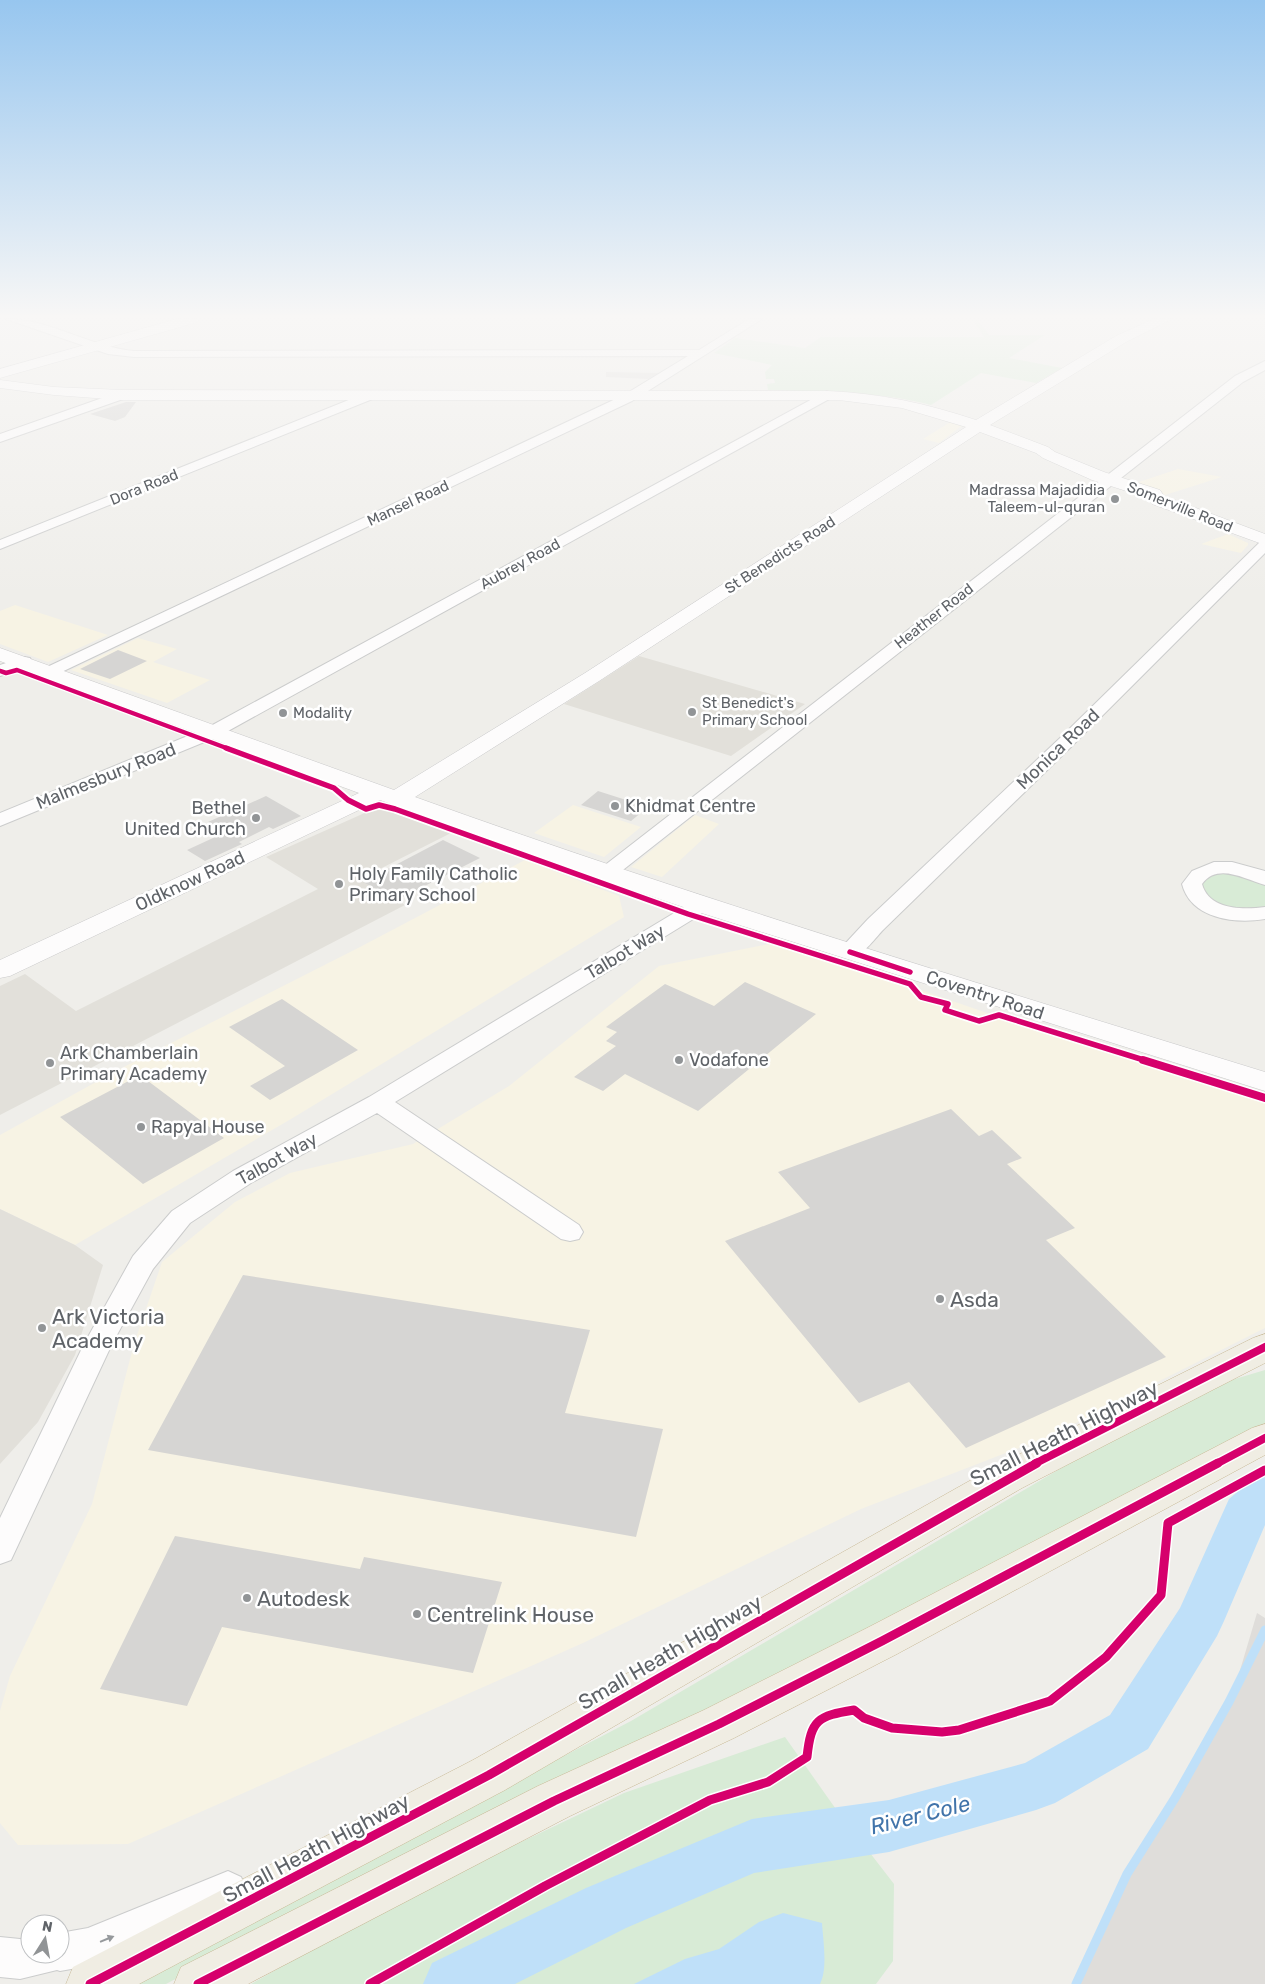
<svg xmlns="http://www.w3.org/2000/svg" width="1265" height="1984" font-family="Rubik,sans-serif">
<style>
.commercial{fill:#f7f3e4}
.industrial{fill:#dfddda}
.education{fill:#e2e0da}
.green{fill:#d8ebd6}
.water{fill:#bfe0f9}
.lines{fill:none;stroke-linecap:round;stroke-linejoin:round}
.stream{stroke:#bfe0f9;stroke-width:9}
.river{fill:#bfe0f9;fill-rule:evenodd}
.building{fill:#d6d5d3}
.street-casing{stroke:#cbcccc;stroke-width:2}
.secondary-casing{stroke:#cacacb;stroke-width:1}
.highway-casing{stroke:#c8b996;stroke-width:1}
.street{fill:#fdfcfc;fill-rule:evenodd}
.secondary{fill:#fdfcfc;fill-rule:evenodd}
.highway{fill:#f0ede3;fill-rule:evenodd}
.cycleway-far3-casing{stroke:#fff;stroke-width:7}
.cycleway-far2-casing{stroke:#fff;stroke-width:9}
.cycleway-far1-casing{stroke:#fff;stroke-width:11}
.cycleway-casing{stroke:#fff;stroke-width:12}
.cycleway-far3{stroke:#d6006c;stroke-width:4.5}
.cycleway-far2{stroke:#d6006c;stroke-width:5.5}
.cycleway-far1{stroke:#d6006c;stroke-width:8}
.cycleway{stroke:#d6006c;stroke-width:9}
.oneway{fill:#96999c}
.poi-dot{fill:#919496;stroke:#fff;stroke-width:2}
.labels{text-anchor:middle;dominant-baseline:central;stroke-width:5;stroke-linejoin:round;paint-order:stroke}
.far-street-label{font-size:15px;fill:#5f6368;stroke:#fff}
.far-poi-label{font-size:15px;fill:#5f6368;stroke:#fff;text-anchor:start}
.street-label{font-size:18px;fill:#5f6368;stroke:#fff}
.poi-label{font-size:18px;fill:#5f6368;stroke:#fff;text-anchor:start}
.near-poi-label{font-size:21px;fill:#5f6368;stroke:#fff;text-anchor:start}
.near-street-label{font-size:21px;fill:#5f6368;stroke:#fff}
.near-water-label{font-size:22px;font-style:italic;fill:#4174aa;stroke:#fff}
</style>
<rect width="100%" height="100%" fill="#efeeea"/>
<path class="commercial" d="M 952,421 L 964,424 L 939,443 L 923,439 Z
M 1178,469 L 1222,477 L 1165,495 L 1136,483 Z
M 1228,534 L 1248,543 L 1248,545 L 1241,553 L 1201,544 Z
M 15,605 L 108,635 L 48,662 L 0,644 L 0,611 Z
M 138,638 L 177,649 L 153,662 L 210,680 L 167,703 L 71,670 Z
M 573,805 L 641,827 L 604,857 L 534,833 Z
M 695,815 L 719,824 L 662,877 L 631,867 Z
M 525,860 L 619,896 L 624,917 L 291,1119 L 75,1245 L 0,1209 L 0,1135 L 116,1071 L 360,947 Z
M 769,944 L 857,968 L 990,1014 L 1265,1101 L 1265,1328 L 1050,1436 L 861,1509 L 583,1643 L 128,1844 L 18,1845 L 0,1823 L 0,1711 L 10,1676 L 92,1504 L 134,1344 L 162,1262 L 235,1202 L 290,1173 L 413,1144 L 509,1086 L 659,966 Z"/>
<path class="industrial" d="M 606,372 L 659,373 L 648,379 L 606,377 Z
M 1257,1613 L 1265,1618 L 1265,1984 L 1076,1984 L 1127,1874 L 1178,1795 L 1230,1704 Z"/>
<path class="education" d="M 639,656 L 798,702 L 805,704 L 731,756 L 564,704 Z
M 378,807 L 451,833 L 360,879 L 405,905 L 0,1115 L 0,986 L 25,974 L 76,1011 L 318,889 L 266,857 Z
M 0,1209 L 75,1245 L 103,1265 L 75,1355 L 38,1422 L 0,1464 Z"/>
<path class="green" d="M 973,320 L 978,320 L 989,335 L 1045,335 L 1009,358 L 1062,368 L 1036,383 L 981,373 L 931,405 C 878,391 822,392 768,390 L 767,384 L 775,383 L 774,379 L 766,379 L 765,372 L 772,365 L 714,353 L 735,338 L 805,348 L 821,337 L 984,337 Z
M 1224,872 L 1238,873 L 1265,884 L 1265,907 L 1235,910 L 1209,900 L 1199,886 L 1211,874 Z
M 1265,1370 L 1265,1423 L 953,1588 L 316,1904 L 166,1984 L 129,1984 L 295,1896 L 631,1721 L 1143,1420 L 1205,1388 Z
M 785,1737 L 833,1805 L 894,1884 L 893,1961 L 876,1984 L 251,1984 L 406,1897 L 624,1793 Z"/>
<path class="water" d="M 783,1913 L 822,1923 C 823,1939 828,1969 820,1984 L 634,1984 L 685,1959 L 719,1949 L 759,1922 Z"/>
<g class="lines">
<path class="stream" d="M 1076,1984 L 1127,1874 L 1175,1798 L 1229,1702 L 1265,1630"/>
<path class="river" d="M 1265,1477 L 1265,1525 L 1224,1621 L 1217,1636 L 1148,1749 L 1055,1803 L 1036,1810 L 889,1852 L 754,1873 L 626,1928 L 515,1984 L 423,1984 L 432,1963 L 586,1888 L 752,1819 L 889,1800 L 1025,1763 L 1110,1715 L 1180,1608 L 1229,1499 L 1248,1483 Z"/>
</g>
<path class="building" d="M 126,402 L 136,402 L 125,417 L 115,421 L 90,414 Z
M 118,650 L 147,661 L 110,679 L 80,669 Z
M 598,791 L 648,807 L 631,821 L 581,805 Z
M 266,796 L 301,816 L 273,829 L 269,827 L 239,842 L 242,844 L 205,861 L 187,850 L 226,832 L 208,822 Z
M 443,840 L 480,858 L 397,900 L 363,882 Z
M 745,982 L 816,1014 L 698,1111 L 625,1074 L 603,1091 L 574,1077 L 616,1046 L 606,1041 L 617,1032 L 606,1027 L 665,984 L 714,1006 Z
M 282,999 L 358,1050 L 270,1100 L 250,1086 L 285,1066 L 229,1027 Z
M 140,1075 L 224,1138 L 143,1184 L 60,1117 Z
M 951,1109 L 979,1136 L 992,1130 L 1022,1158 L 1007,1164 L 1075,1228 L 1046,1240 L 1166,1357 L 966,1448 L 909,1382 L 859,1403 L 725,1241 L 810,1208 L 778,1172 Z
M 243,1275 L 590,1330 L 565,1413 L 663,1429 L 636,1537 L 148,1450 Z
M 175,1536 L 360,1569 L 364,1557 L 502,1582 L 473,1673 L 222,1627 L 187,1706 L 100,1689 Z"/>
<g class="lines">
<defs>
<path id="street" d="M 6,319 C 50,319 90,347 134,351 L 699,350 L 749,319 L 762,319 L 632,401 L 51,677 L 45,676 L 42,672 L 45,668 L 624,395 L 688,356 L 134,357 L 108,354 Z
M 1265,361 L 1265,370 L 1243,382 L 614,877 L 607,879 L 600,877 L 597,873 L 600,869 L 1235,376 Z
M 122,391 L 126,392 L 128,395 L 126,398 L 0,442 L 0,434 Z
M 371,391 L 375,392 L 377,395 L 375,398 L 0,549 L 0,540 Z
M 827,391 L 833,395 L 831,398 L 219,736 L 0,826 L 0,813 L 207,728 Z
M 1265,541 L 1265,553 L 1072,746 L 884,929 C 872,941 861,961 842,957 L 839,952 L 842,947 L 868,919 L 1060,738 L 1260,542 Z
M 24,657 L 30,658 L 32,662 L 30,666 L 0,676 L 0,665 Z
M 1214,862 L 1232,862 L 1265,871 L 1265,885 C 1246,880 1218,862 1202,884 C 1209,910 1243,910 1265,907 L 1265,919 C 1235,924 1191,919 1182,884 L 1192,871 Z
M 701,899 L 708,901 L 712,905 L 695,918 L 395,1102 L 579,1225 L 583,1232 L 579,1239 L 570,1241 L 561,1239 L 377,1113 L 251,1183 L 190,1223 L 153,1269 L 112,1344 L 11,1560 L 0,1564 L 0,1518 L 84,1344 L 133,1256 L 172,1211 L 233,1171 L 369,1097 L 694,901 Z
M 228,1871 L 241,1877 L 247,1890 L 241,1903 L 88,1966 L 60,1971 L 57,1970 L 20,1979 L 0,1977 L 0,1937 L 20,1939 L 30,1938 L 30,1954 L 60,1954 L 60,1933 L 88,1928 Z"/>
<path id="secondary" d="M 177,319 L 199,319 L 198,322 L 0,378 L 0,369 Z
M 1154,319 L 1172,319 L 1126,342 L 990,425 L 1048,447 L 1055,452 L 1104,472 L 1160,490 L 1164,496 L 1265,534 L 1265,545 L 1152,504 L 1148,498 L 1092,480 L 1043,458 L 1036,453 L 980,432 L 599,681 L 415,797 C 695,898 981,984 1265,1072 L 1265,1091 L 692,910 L 527,854 L 380,800 L 10,976 L 0,978 L 0,960 L 359,793 L 0,661 L 0,648 L 394,790 L 585,673 L 966,427 L 902,408 L 839,400 L 122,400 L 54,395 L 0,388 L 0,380 L 54,387 L 122,390 L 828,391 C 879,393 928,404 976,420 L 1116,336 Z"/>
<path id="highway" d="M 1265,1334 L 1265,1363 L 1022,1488 L 505,1790 L 139,1984 L 66,1984 L 73,1967 L 473,1760 L 996,1466 L 1253,1338 Z
M 1265,1424 L 1265,1455 L 897,1654 L 734,1738 L 570,1816 L 248,1984 L 174,1984 L 181,1967 L 538,1786 L 704,1710 L 867,1628 L 1252,1428 Z"/>
</defs>
<use href="#street" class="street-casing"/>
<use href="#secondary" class="secondary-casing"/>
<use href="#highway" class="highway-casing"/>
<use href="#street" class="street"/>
<use href="#secondary" class="secondary"/>
<use href="#highway" class="highway"/>
<defs>
<path id="cycleway-far3" d="M 0,671 L 6,673 L 17,670 L 229,749"/>
<path id="cycleway-far2" d="M 226,748 L 334,788 L 348,800 L 366,809 L 379,805 L 395,809 L 688,914 L 910,984 L 921,997 L 948,1004 L 945,1010 L 979,1021 L 999,1015 L 1147,1061
M 850,952 L 910,972"/>
<path id="cycleway-far1" d="M 1143,1060 L 1265,1098
M 1034,1464 L 1265,1347
M 1216,1464 L 1265,1438"/>
<path id="cycleway" d="M 90,1984 L 489,1775 L 1037,1463
M 198,1984 L 554,1801 L 719,1724 L 882,1641 L 1218,1463
M 370,1984 L 545,1886 L 710,1800 L 768,1782 L 807,1757 C 811,1719 818,1716 854,1710 L 864,1718 L 892,1728 L 942,1732 L 959,1730 L 1050,1701 L 1106,1657 L 1161,1595 L 1168,1523 L 1265,1470"/>
</defs>
<use href="#cycleway-far3" class="cycleway-far3-casing"/>
<use href="#cycleway-far2" class="cycleway-far2-casing"/>
<use href="#cycleway-far1" class="cycleway-far1-casing"/>
<use href="#cycleway" class="cycleway-casing"/>
<use href="#cycleway-far3" class="cycleway-far3"/>
<use href="#cycleway-far2" class="cycleway-far2"/>
<use href="#cycleway-far1" class="cycleway-far1"/>
<use href="#cycleway" class="cycleway"/>
</g>
<defs><path id="oneway-solid" d="M-6-.8H1V-3.2L6.5 0L1 3.2V.8H-6Z" transform="scale(1.25)"/></defs>
<use class="oneway" href="#oneway-solid" transform="translate(107 1939) rotate(-22)"/>
<linearGradient id="sky" x2="0" y2="1"><stop stop-color="#97c6ef"/><stop offset="0.53" stop-color="#f8f7f6"/><stop offset="1" stop-color="#f8f7f6" stop-opacity="0"/></linearGradient>
<rect width="1265" height="597" fill="url(#sky)"/>
<g class="poi-dot">
<circle cx="1115" cy="499" r="5"/>
<circle cx="692" cy="712" r="5"/>
<circle cx="283" cy="713" r="5"/>
<circle cx="615" cy="806" r="5"/>
<circle cx="256" cy="818" r="5"/>
<circle cx="339" cy="884" r="5"/>
<circle cx="679" cy="1060" r="5"/>
<circle cx="50" cy="1063" r="5"/>
<circle cx="141" cy="1127" r="5"/>
<circle cx="940" cy="1299" r="5"/>
<circle cx="42" cy="1328" r="5"/>
<circle cx="247" cy="1598" r="5"/>
<circle cx="417" cy="1614" r="5"/>
</g>
<g class="labels">
<g class="far-street-label">
<text transform="translate(144 487) rotate(-22)">Dora Road</text>
<text transform="translate(408 503) rotate(-25)">Mansel Road</text>
<text transform="translate(1180 507) rotate(22)">Somerville Road</text>
<text transform="translate(780 555) rotate(-33)">St Benedicts Road</text>
<text transform="translate(520 564) rotate(-29)">Aubrey Road</text>
<text transform="translate(934 616) rotate(-38)">Heather Road</text>
</g>
<g class="far-poi-label">
<text x="1105" y="490" text-anchor="end">Madrassa Majadidia<tspan x="1105" dy="17">Taleem-ul-quran</tspan></text>
<text x="702" y="703">St Benedict's<tspan x="702" dy="17">Primary School</tspan></text>
<text x="293" y="713">Modality</text>
</g>
<g class="street-label">
<text transform="translate(1058 749) rotate(-44)">Monica Road</text>
<text transform="translate(106 776) rotate(-22)">Malmesbury Road</text>
<text transform="translate(190 881) rotate(-25)">Oldknow Road</text>
<text transform="translate(625 952) rotate(-31)">Talbot Way</text>
<text transform="translate(985 995) rotate(18)">Coventry Road</text>
<text transform="translate(277 1159) rotate(-29)">Talbot Way</text>
</g>
<g class="poi-label">
<text x="625" y="806">Khidmat Centre</text>
<text x="246" y="808" text-anchor="end">Bethel<tspan x="246" dy="21">United Church</tspan></text>
<text x="349" y="874">Holy Family Catholic<tspan x="349" dy="21">Primary School</tspan></text>
<text x="60" y="1053">Ark Chamberlain<tspan x="60" dy="21">Primary Academy</tspan></text>
<text x="689" y="1060">Vodafone</text>
<text x="151" y="1127">Rapyal House</text>
</g>
<g class="near-poi-label">
<text x="950" y="1299">Asda</text>
<text x="52" y="1316">Ark Victoria<tspan x="52" dy="24">Academy</tspan></text>
<text x="257" y="1598">Autodesk</text>
<text x="427" y="1614">Centrelink House</text>
</g>
<g class="near-street-label">
<text transform="translate(1064 1433) rotate(-27)">Small Heath Highway</text>
<text transform="translate(670 1652) rotate(-30)">Small Heath Highway</text>
<text transform="translate(316 1848) rotate(-28)">Small Heath Highway</text>
</g>
<g class="near-water-label">
<text transform="translate(920 1815) rotate(-14)">River Cole</text>
</g>
</g>
<g transform="translate(45 1939) rotate(11)"><circle r="24" fill="#ffffff" stroke="#bfc1c3"/>
<path d="M0-4L9 19L0 12L-9 19Z" fill="#919496"/>
<text y="-8" font-size="14" font-weight="bold" text-anchor="middle" fill="#5f6368">N</text>
</g>
</svg>
